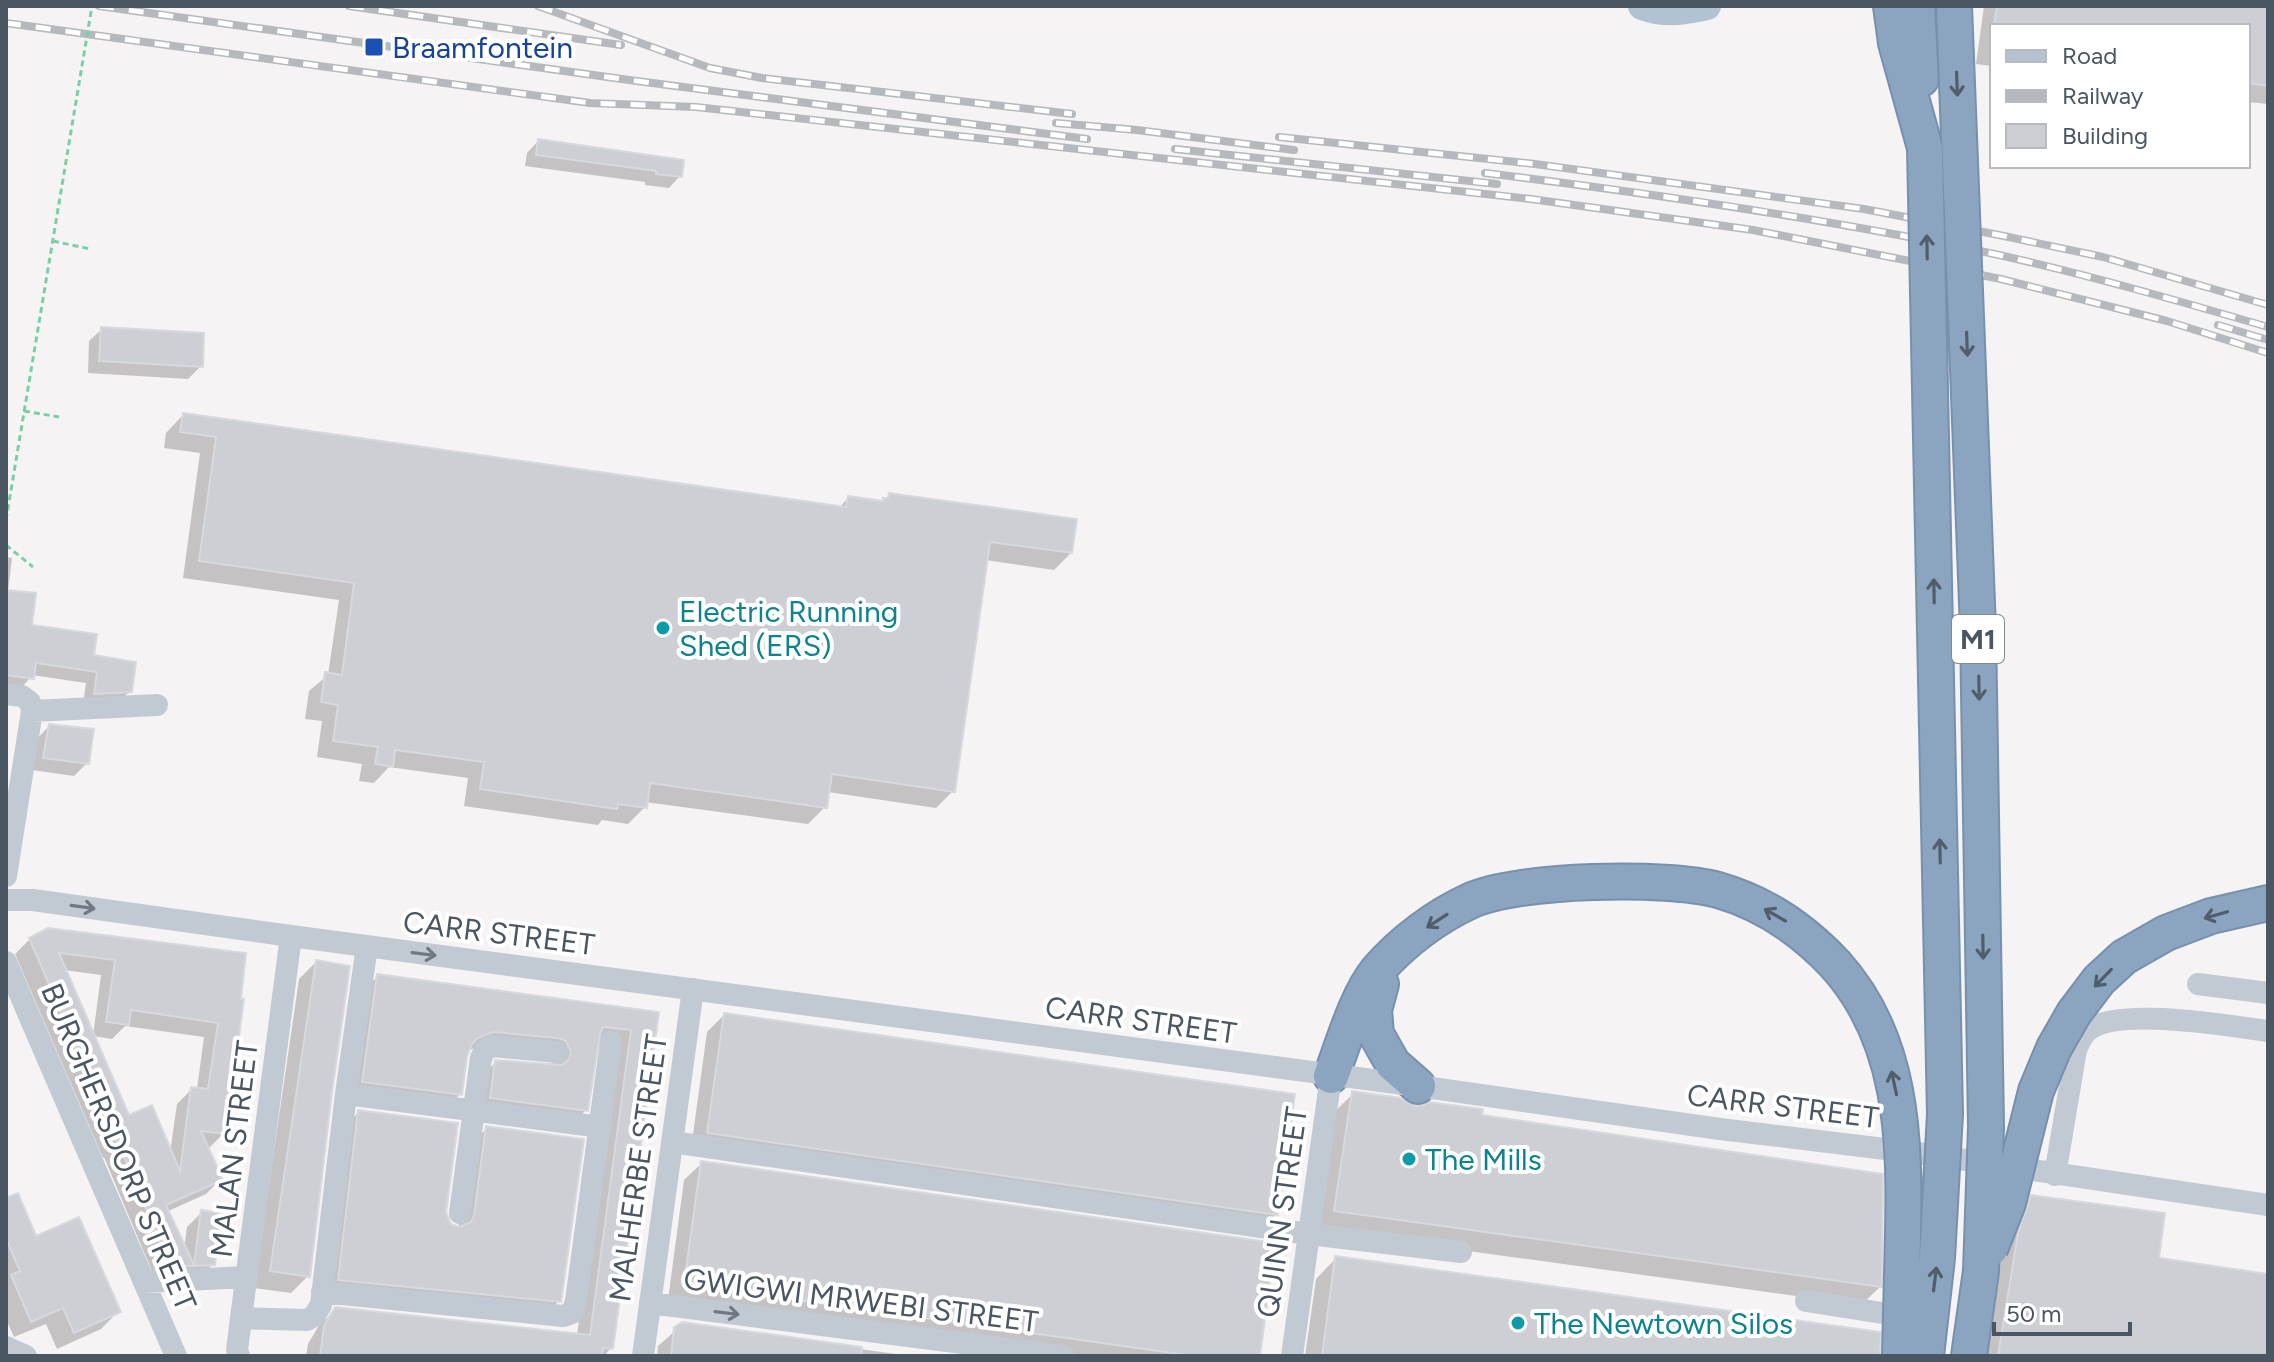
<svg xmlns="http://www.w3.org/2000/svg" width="2274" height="1362" font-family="Figtree,sans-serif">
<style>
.shadow{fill:#0003;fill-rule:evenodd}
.building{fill:#cdcfd5;stroke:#d7d9de;stroke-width:2;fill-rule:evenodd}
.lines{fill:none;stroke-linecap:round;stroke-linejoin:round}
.highway-casing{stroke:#7690ad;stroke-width:38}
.path{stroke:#7ad0a6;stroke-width:3;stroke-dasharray:6 4;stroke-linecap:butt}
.minor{stroke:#c1cad2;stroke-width:22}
.major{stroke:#b3c2d1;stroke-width:28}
.highway{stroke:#8ba5c1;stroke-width:34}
.rail-casing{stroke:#b5b8bd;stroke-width:8}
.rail{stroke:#fff;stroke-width:5;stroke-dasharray:15;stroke-linecap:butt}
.highway-bridge-casing{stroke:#7690ad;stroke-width:38;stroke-linecap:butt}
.path-bridge{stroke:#7ad0a6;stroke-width:3;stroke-dasharray:6 4;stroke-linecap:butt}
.highway-bridge{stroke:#8ba5c1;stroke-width:34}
.oneway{stroke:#505e6b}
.oneway2{stroke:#6e7983}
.transit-dot{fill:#1a4fb4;stroke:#fff;stroke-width:3}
.culture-dot{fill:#0f9aa8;stroke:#fff;stroke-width:3}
.labels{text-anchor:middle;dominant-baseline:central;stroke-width:8;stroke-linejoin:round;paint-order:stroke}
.shield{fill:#fff;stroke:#808990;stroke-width:2}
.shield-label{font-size:28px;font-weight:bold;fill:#4a5661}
.transit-label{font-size:30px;fill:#164399;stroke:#fff;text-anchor:start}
.culture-label{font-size:30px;fill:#0d838f;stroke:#fff;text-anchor:start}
.street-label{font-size:30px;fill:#4a5661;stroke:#fff}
</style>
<rect width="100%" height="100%" fill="#f5f3f3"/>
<path class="shadow" d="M 1984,6 L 2268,6 L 2268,104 L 2248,102 L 2248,26 L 1992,26 L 1992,66 L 1976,64 Z
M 538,141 L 680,176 L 669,188 L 645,185 L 645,182 L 525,166 L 527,153 Z
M 102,329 L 201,366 L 188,379 L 88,373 L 89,341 Z
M 183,415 L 839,508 L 848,498 L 881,502 L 889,495 L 1071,553 L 1054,570 L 985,560 L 953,791 L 936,808 L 828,792 L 825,807 L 808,824 L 645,802 L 645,807 L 628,824 L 602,820 L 598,825 L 464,806 L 468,778 L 389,767 L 374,783 L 359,781 L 362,764 L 317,757 L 322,721 L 305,719 L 309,691 L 328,675 L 339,600 L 183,578 L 200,453 L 164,448 L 166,433 Z
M 6,557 L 12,558 L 8,592 L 29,626 L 91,657 L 130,691 L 118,703 L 83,704 L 86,683 L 32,675 L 20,690 L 6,688 Z
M 49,726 L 87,763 L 74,776 L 32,770 L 37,739 Z
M 30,939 L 244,955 L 224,1133 L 208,1149 L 221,1179 L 206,1194 L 166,1212 L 184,1249 L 187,1227 L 202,1212 L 213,1264 L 198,1279 L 156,1281 L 104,1157 L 103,1158 L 15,954 ZM 64,970 L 101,975 L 93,1036 ZM 125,1026 L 204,1037 L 197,1089 L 192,1089 L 177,1104 L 170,1153 L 128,1118 L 93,1036 L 112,1039 Z
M 316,962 L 308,1276 L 291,1293 L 254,1288 L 299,979 Z
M 378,976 L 657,1014 L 611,1348 L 604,1356 L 306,1356 L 308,1344 L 318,1327 L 335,1309 L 577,1335 L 615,1046 L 596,1044 L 586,1110 L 569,1127 L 474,1115 L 479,1079 L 496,1062 L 553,1066 L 549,1058 L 475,1048 L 467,1051 L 460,1094 L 443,1111 L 346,1098 L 361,993 Z
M 724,1015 L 1276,1214 L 1259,1231 L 691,1149 L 707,1032 Z
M 1353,1094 L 1414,1108 L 1480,1117 L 1880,1287 L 1861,1305 L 1316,1230 L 1334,1112 Z
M 359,1112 L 444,1212 L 449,1225 L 458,1229 L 470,1145 L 487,1128 L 559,1301 L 542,1318 L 322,1296 L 342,1129 Z
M 702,1163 L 1258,1356 L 1061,1356 L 668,1300 L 684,1180 Z
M 2031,1197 L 2157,1260 L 2268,1276 L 2268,1356 L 1984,1356 L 2002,1251 L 2014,1214 Z
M 6,1200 L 35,1238 L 118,1312 L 101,1329 L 57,1349 L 46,1324 L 14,1337 L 6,1319 Z
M 1336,1258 L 1878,1356 L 1305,1356 L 1316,1279 Z
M 683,1324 L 910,1356 L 657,1356 L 658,1346 Z"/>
<path class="building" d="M 1997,6 L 2268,6 L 2268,86 L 2248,83 L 2248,26 L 1994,26 Z
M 538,139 L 684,160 L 682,177 L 656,174 L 656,171 L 536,155 Z
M 101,327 L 204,333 L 203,367 L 99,361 Z
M 183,413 L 846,507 L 848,496 L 883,501 L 883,498 L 888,498 L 889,493 L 1077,519 L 1072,553 L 990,542 L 955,792 L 832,774 L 827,808 L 650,783 L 647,808 L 618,804 L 617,809 L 480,789 L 484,762 L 395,750 L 393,767 L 375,764 L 378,747 L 333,741 L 338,705 L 321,702 L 325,672 L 342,675 L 354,583 L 199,561 L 216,437 L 180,432 Z
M 6,590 L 36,593 L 32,625 L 97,634 L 94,655 L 136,662 L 132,692 L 94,694 L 97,672 L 36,663 L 34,679 L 6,675 Z
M 49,724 L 94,729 L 89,764 L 43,758 Z
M 48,928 L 246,953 L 241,999 L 244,999 L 226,1134 L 201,1131 L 223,1180 L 166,1205 L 194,1265 L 201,1210 L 221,1213 L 215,1265 L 170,1267 L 119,1144 L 118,1145 L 29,938 ZM 59,953 L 115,960 L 106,1022 L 129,1025 L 131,1010 L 218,1023 L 208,1089 L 191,1087 L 180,1171 L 152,1105 L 129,1115 Z
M 316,960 L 350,966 L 332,1092 L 310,1277 L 270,1271 Z
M 377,974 L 659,1012 L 613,1349 L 603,1348 L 602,1356 L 320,1356 L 324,1326 L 335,1307 L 590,1335 L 631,1030 L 603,1027 L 600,1034 L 588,1111 L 490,1098 L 495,1060 L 562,1065 L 569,1059 L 571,1052 L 566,1041 L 558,1038 L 493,1032 L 478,1038 L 472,1044 L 467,1056 L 462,1095 L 362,1082 Z
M 724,1013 L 1295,1094 L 1278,1215 L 707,1133 Z
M 1352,1091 L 1401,1098 L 1415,1106 L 1424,1105 L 1429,1102 L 1483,1109 L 1482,1115 L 1883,1174 L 1882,1287 L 1334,1211 Z
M 358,1110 L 458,1123 L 446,1212 L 451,1224 L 459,1227 L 471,1222 L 474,1215 L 486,1126 L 584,1139 L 561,1302 L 338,1280 Z
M 701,1161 L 1275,1243 L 1260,1356 L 1194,1356 L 684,1284 Z
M 18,1193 L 36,1236 L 79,1217 L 121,1312 L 74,1333 L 63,1308 L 31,1322 L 11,1275 L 20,1271 L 6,1239 L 6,1198 Z
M 2031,1195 L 2165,1213 L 2159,1258 L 2268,1274 L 2268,1356 L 1998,1356 L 2018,1233 Z
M 1335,1256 L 1881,1332 L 1880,1356 L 1322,1356 Z
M 682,1322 L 862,1347 L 861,1356 L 671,1356 L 674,1327 Z"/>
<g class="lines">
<defs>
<path id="highway" d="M 1891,6 L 1896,43 L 1925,148
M 1917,6 L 1921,79
M 2166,933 L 2211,916 L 2268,903
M 1381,984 L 1374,1010 L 1376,1034 L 1393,1064 L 1418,1086
M 1331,1076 C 1343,1045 1357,995 1378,970 C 1402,942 1437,916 1470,901 C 1517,879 1668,876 1718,890 C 1764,903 1803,930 1835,964
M 1969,1356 L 1981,1271"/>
</defs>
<use href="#highway" class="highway-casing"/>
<path class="path" d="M 53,241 L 90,249
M 24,411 L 59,417
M 6,545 L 33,567"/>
<path class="minor" d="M 6,694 L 22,696 L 30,702 L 32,711 L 6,876
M 32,711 L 157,705
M 6,900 L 33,900 L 291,936 L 1418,1086 L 1720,1129 L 1918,1153 L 2268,1205
M 6,962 L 176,1356
M 2198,984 L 2268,993
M 346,1094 L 601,1127
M 672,1142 L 1309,1234 L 1461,1252
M 2055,1175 L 2076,1050 C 2080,1042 2082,1034 2090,1029 C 2122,1007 2229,1026 2268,1031
M 460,1213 L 481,1058 L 485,1050 L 492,1046 L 557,1052
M 144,1282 L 247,1277
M 322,1292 L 563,1316 L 572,1313 L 576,1301 L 611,1042
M 1806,1301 L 1895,1315
M 650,1303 L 1064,1356
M 241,1318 L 307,1320 L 314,1316 L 321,1305 L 346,1094 L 367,946
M 6,1347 L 26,1356
M 239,1356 L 237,1350 L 241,1318 L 291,936
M 643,1356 L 693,989
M 1292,1356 L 1331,1076"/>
<path class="major" d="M 1642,6 C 1667,15 1682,11 1707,6"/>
<use href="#highway" class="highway"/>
<defs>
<path id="rail" d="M 99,6 L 629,80 L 1087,139
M 349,6 L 621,45
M 538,6 L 710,68 L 762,78 L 1072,114
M 6,23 L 590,103 L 696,107 L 1531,199 L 1753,230 L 2001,279 L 2167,321 L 2268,353
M 1056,123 L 1137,130 L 1294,150
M 1279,137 L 1535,164 L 1864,209 L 1999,235 L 2103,257 L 2268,305
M 1175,149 L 1497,184
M 1485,173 C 1657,194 1829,219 1999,255 C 2089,275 2179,301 2268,327
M 2218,325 L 2268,340"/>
</defs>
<use href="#rail" class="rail-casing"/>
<use href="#rail" class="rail"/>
<defs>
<path id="highway-bridge" d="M 1954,6 L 1978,629 L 1986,1127 L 1981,1271
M 1925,148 L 1945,1114 L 1937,1258 L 1926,1356
M 1835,964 C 1903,1039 1905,1139 1903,1234 C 1902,1275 1901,1315 1900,1356
M 1990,1249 L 2008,1203 L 2036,1091 L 2054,1048 L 2074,1013 L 2099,980 L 2124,957 L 2166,933"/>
</defs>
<use href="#highway-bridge" class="highway-bridge-casing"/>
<path class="path-bridge" d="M 6,520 L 92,6"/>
<use href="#highway-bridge" class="highway-bridge"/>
</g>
<defs><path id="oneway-shaft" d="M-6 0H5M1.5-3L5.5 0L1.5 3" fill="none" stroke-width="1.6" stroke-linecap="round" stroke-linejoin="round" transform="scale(2)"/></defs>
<g class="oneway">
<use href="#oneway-shaft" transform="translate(1957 84) rotate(88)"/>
<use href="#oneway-shaft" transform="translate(1927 247) rotate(-91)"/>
<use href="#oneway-shaft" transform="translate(1967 344) rotate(88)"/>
<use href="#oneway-shaft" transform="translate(1934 591) rotate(-91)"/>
<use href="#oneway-shaft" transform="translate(1979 688) rotate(89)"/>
<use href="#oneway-shaft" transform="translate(1940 851) rotate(-91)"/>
<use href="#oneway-shaft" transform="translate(1775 915) rotate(-150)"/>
<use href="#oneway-shaft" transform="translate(2216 915) rotate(164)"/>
<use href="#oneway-shaft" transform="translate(1437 921) rotate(147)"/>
<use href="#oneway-shaft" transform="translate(1983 947) rotate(89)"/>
<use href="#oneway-shaft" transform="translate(2103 978) rotate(134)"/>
<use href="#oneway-shaft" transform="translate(1894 1083) rotate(-102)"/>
<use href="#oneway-shaft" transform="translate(1935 1279) rotate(-83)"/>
</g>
<g class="oneway2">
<use href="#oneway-shaft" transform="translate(83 907) rotate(8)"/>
<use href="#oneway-shaft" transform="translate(424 954) rotate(7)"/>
<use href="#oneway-shaft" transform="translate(727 1313) rotate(7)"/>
</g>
<rect class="transit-dot" x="364" y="37" width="20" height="20" rx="4"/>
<g class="culture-dot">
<circle cx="663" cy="628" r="8"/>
<circle cx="1409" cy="1159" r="8"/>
<circle cx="1518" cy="1323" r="8"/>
</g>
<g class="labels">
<rect class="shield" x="1952" y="615" width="52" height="48" rx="6"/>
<g class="shield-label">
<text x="1978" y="639">M1</text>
</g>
<g class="transit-label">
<text x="392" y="47">Braamfontein</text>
</g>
<g class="culture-label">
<text x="679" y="611">Electric Running<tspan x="679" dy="34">Shed (ERS)</tspan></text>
<text x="1425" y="1159">The Mills</text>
<text x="1534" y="1323">The Newtown Silos</text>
</g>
<g class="street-label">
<text transform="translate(499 933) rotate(7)">CARR STREET</text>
<text transform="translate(1141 1020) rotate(8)">CARR STREET</text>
<text transform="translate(1783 1106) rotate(7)">CARR STREET</text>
<text transform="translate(119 1147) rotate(67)">BURGHERSDORP STREET</text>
<text transform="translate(234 1149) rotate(-83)">MALAN STREET</text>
<text transform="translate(638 1168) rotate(-82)">MALHERBE STREET</text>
<text transform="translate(1282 1212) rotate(-82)">QUINN STREET</text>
<text transform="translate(861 1300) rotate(7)">GWIGWI MRWEBI STREET</text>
</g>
</g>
<rect width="2274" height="1362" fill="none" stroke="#4a5661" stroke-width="16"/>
<rect x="1990" y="24" width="260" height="144" fill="#ffffff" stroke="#b7bbc0" stroke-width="2"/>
<rect x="2006" y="50" width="40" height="12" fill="#b3c2d1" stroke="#b7bbc0" stroke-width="2"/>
<text x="2062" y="64" font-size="24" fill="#4a5661">Road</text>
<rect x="2006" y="90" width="40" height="12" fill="#b5b8bd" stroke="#b7bbc0" stroke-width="2"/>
<text x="2062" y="104" font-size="24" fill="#4a5661">Railway</text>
<rect x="2006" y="124" width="40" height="24" fill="#cdcfd5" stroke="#b7bbc0" stroke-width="2"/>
<text x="2062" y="144" font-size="24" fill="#4a5661">Building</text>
<path d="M1994 1322v12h136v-12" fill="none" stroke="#4a5661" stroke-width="4"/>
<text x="2006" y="1322" font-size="24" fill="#4a5661" stroke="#ffffff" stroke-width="6" paint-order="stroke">50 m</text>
</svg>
